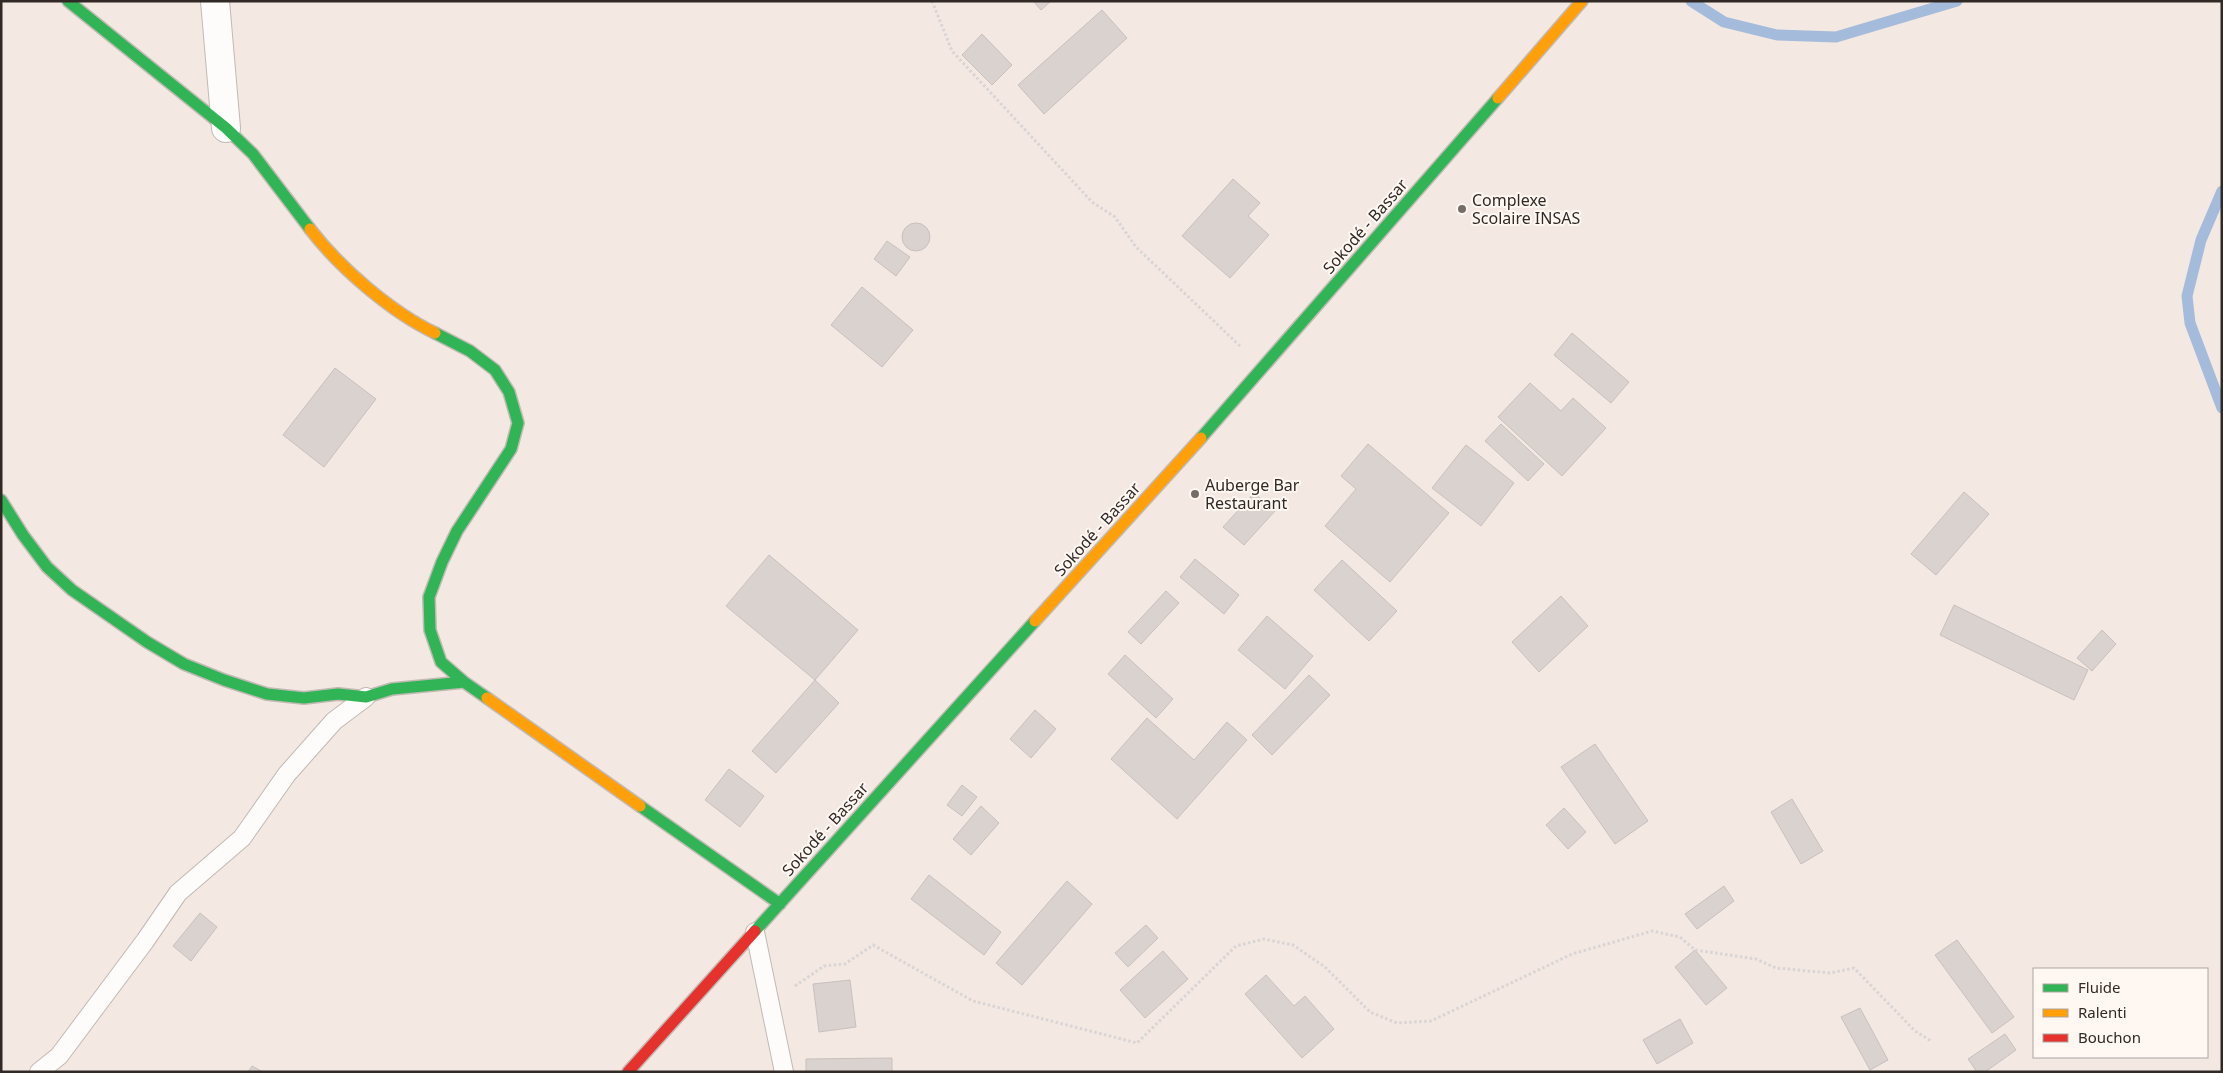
<svg xmlns="http://www.w3.org/2000/svg" width="2223" height="1073" font-family="'Noto Sans',sans-serif">
<style>
.lines{fill:none;stroke-linecap:round;stroke-linejoin:round}
.stream{stroke:#a5bbdb;stroke-width:11}
.building{fill:#dad2ce;stroke:#c9c0bd}
.lane-casing{stroke:#c1b9b4;stroke-width:20}
.street-casing{stroke:#c1b9b4;stroke-width:30}
.fast-casing{stroke:#c1b9b4;stroke-width:14}
.slow-casing{stroke:#c1b9b4;stroke-width:14}
.jam-casing{stroke:#c1b9b4;stroke-width:14}
.path{stroke:#d9d5d4;stroke-width:3;stroke-dasharray:2.5 2.5;stroke-linecap:butt}
.lane{stroke:#fdfcfb;stroke-width:18}
.street{stroke:#fdfcfb;stroke-width:28}
.fast{stroke:#30b455;stroke-width:11}
.slow{stroke:#ff9f0a;stroke-width:11}
.jam{stroke:#e5322d;stroke-width:11}
.poi-dot{fill:#746c67;stroke:#fef7f2;stroke-width:2}
.labels{text-anchor:middle;dominant-baseline:central;stroke-width:4;stroke-linejoin:round;paint-order:stroke}
.poi-label{font-size:16px;fill:#302925;stroke:#fef7f2;text-anchor:start}
.street-label{font-size:16px;fill:#302925;stroke:#fef7f2}
</style>
<rect width="100%" height="100%" fill="#f3e8e2"/>
<g class="lines">
<path class="stream" d="M 1691,1 L 1724,22 L 1777,35 L 1836,37 L 1957,1
M 2222,191 L 2201,240 L 2187,296 L 2190,323 L 2222,408"/>
</g>
<path class="building" d="M 1033,1 L 1051,1 L 1041,10 Z
M 1102,10 L 1127,38 L 1044,114 L 1018,85 Z
M 982,34 L 1012,65 L 992,85 L 962,55 Z
M 1233,179 L 1260,203 L 1248,216 L 1269,235 L 1230,278 L 1182,236 Z
M902 237a14 14 0 1 1 28 0a14 14 0 1 1-28 0Z
M 887,241 L 910,257 L 896,276 L 874,259 Z
M 862,287 L 913,330 L 882,367 L 831,325 Z
M 1572,333 L 1629,382 L 1611,403 L 1554,355 Z
M 335,368 L 376,399 L 324,467 L 283,435 Z
M 1530,383 L 1561,411 L 1573,398 L 1606,428 L 1562,476 L 1498,417 Z
M 1501,424 L 1544,464 L 1528,481 L 1485,441 Z
M 1368,444 L 1449,513 L 1390,582 L 1325,526 L 1356,489 L 1341,476 Z
M 1466,445 L 1514,483 L 1481,526 L 1432,488 Z
M 1964,492 L 1989,514 L 1936,575 L 1911,554 Z
M 1254,493 L 1275,511 L 1244,545 L 1223,527 Z
M 769,555 L 858,630 L 815,680 L 726,606 Z
M 1195,559 L 1239,595 L 1224,614 L 1180,577 Z
M 1342,560 L 1397,611 L 1369,641 L 1314,590 Z
M 1166,591 L 1179,603 L 1141,644 L 1128,632 Z
M 1561,596 L 1588,626 L 1539,672 L 1512,642 Z
M 1954,605 L 2088,670 L 2074,700 L 1940,635 Z
M 1267,616 L 1313,656 L 1285,689 L 1238,650 Z
M 2102,630 L 2116,644 L 2092,671 L 2077,658 Z
M 1125,655 L 1173,699 L 1156,718 L 1108,674 Z
M 1309,675 L 1330,695 L 1272,755 L 1252,735 Z
M 815,680 L 839,703 L 776,773 L 752,751 Z
M 1035,710 L 1056,729 L 1031,758 L 1010,739 Z
M 1147,718 L 1194,760 L 1227,722 L 1247,740 L 1177,819 L 1111,759 Z
M 1595,744 L 1648,821 L 1615,844 L 1561,767 Z
M 729,769 L 764,796 L 740,827 L 705,800 Z
M 962,785 L 977,797 L 962,816 L 947,805 Z
M 1792,799 L 1823,851 L 1801,864 L 1771,812 Z
M 981,806 L 999,823 L 971,855 L 953,839 Z
M 1564,808 L 1586,832 L 1568,849 L 1546,825 Z
M 929,875 L 1001,932 L 984,955 L 911,899 Z
M 1067,881 L 1092,904 L 1022,985 L 996,963 Z
M 1724,886 L 1734,901 L 1697,929 L 1685,914 Z
M 200,913 L 217,927 L 191,961 L 173,946 Z
M 1146,925 L 1158,938 L 1128,967 L 1115,953 Z
M 1957,940 L 2014,1017 L 1992,1033 L 1935,955 Z
M 1695,950 L 1727,988 L 1706,1005 L 1675,967 Z
M 1163,951 L 1188,979 L 1145,1018 L 1120,990 Z
M 1266,975 L 1294,1006 L 1305,996 L 1334,1029 L 1302,1058 L 1245,994 Z
M 850,980 L 856,1027 L 819,1032 L 813,984 Z
M 1860,1008 L 1888,1060 L 1870,1070 L 1841,1017 Z
M 1680,1019 L 1693,1043 L 1657,1064 L 1643,1040 Z
M 2005,1034 L 2016,1050 L 1985,1072 L 1977,1072 L 1968,1059 Z
M 892,1058 L 892,1072 L 806,1072 L 806,1059 Z
M 252,1066 L 263,1072 L 248,1072 Z"/>
<g class="lines">
<defs>
<path id="lane" d="M 755,932 L 784,1072
M 39,1072 L 59,1056 L 145,941 L 178,893 L 242,838 L 287,774 L 334,721 L 366,697"/>
<path id="street" d="M 215,1 L 226,128"/>
<path id="fast" d="M 68,1 L 226,128 L 253,154 L 310,229
M 435,333 L 470,351 L 495,370 L 509,392 L 518,423 L 511,449 L 457,531 L 442,562 L 429,597 L 430,630 L 441,662 L 464,682
M 1201,438 L 1498,98
M 1,500 L 23,535 L 47,567 L 72,590 L 147,642 L 184,664 L 224,680 L 267,694 L 304,698 L 338,694 L 366,697 L 392,689 L 464,682 L 487,698
M 640,806 L 780,904
M 755,931 L 1035,621"/>
<path id="slow" d="M 1498,98 L 1582,1
M 310,229 C 340,268 391,312 435,333
M 1035,621 L 1201,438
M 487,698 L 640,806"/>
<path id="jam" d="M 628,1072 L 755,931"/>
</defs>
<use href="#lane" class="lane-casing"/>
<use href="#street" class="street-casing"/>
<use href="#fast" class="fast-casing"/>
<use href="#slow" class="slow-casing"/>
<use href="#jam" class="jam-casing"/>
<path class="path" d="M 932,1 L 952,51 L 1092,202 L 1115,217 L 1136,247 L 1240,346
M 795,986 L 824,966 L 845,964 L 873,945 L 973,1001 L 1137,1043 L 1236,946 L 1264,939 L 1293,945 L 1325,967 L 1370,1012 L 1397,1023 L 1431,1021 L 1572,954 L 1652,931 L 1680,937 L 1695,950 L 1756,959 L 1776,968 L 1830,973 L 1854,968 L 1915,1031 L 1931,1041"/>
<use href="#lane" class="lane"/>
<use href="#street" class="street"/>
<use href="#fast" class="fast"/>
<use href="#slow" class="slow"/>
<use href="#jam" class="jam"/>
</g>
<g class="poi-dot">
<circle cx="1462" cy="209" r="5"/>
<circle cx="1195" cy="494" r="5"/>
</g>
<g class="labels">
<g class="poi-label">
<text x="1472" y="200">Complexe<tspan x="1472" dy="18">Scolaire INSAS</tspan></text>
<text x="1205" y="485">Auberge Bar<tspan x="1205" dy="18">Restaurant</tspan></text>
</g>
<g class="street-label">
<text transform="translate(1365 226) rotate(-49)">Sokodé - Bassar</text>
<text transform="translate(1097 529) rotate(-48)">Sokodé - Bassar</text>
<text transform="translate(825 829) rotate(-48)">Sokodé - Bassar</text>
</g>
</g>
<rect width="2223" height="1073" fill="none" stroke="#302925" stroke-width="5"/>
<rect x="2033" y="968" width="175" height="90" fill="#fef7f2" stroke="#aca5a0"/>
<rect x="2043" y="984" width="25" height="8" fill="#30b455" stroke="#aca5a0"/>
<text x="2078" y="993" font-size="15" fill="#302925">Fluide</text>
<rect x="2043" y="1009" width="25" height="8" fill="#ff9f0a" stroke="#aca5a0"/>
<text x="2078" y="1018" font-size="15" fill="#302925">Ralenti</text>
<rect x="2043" y="1034" width="25" height="8" fill="#e5322d" stroke="#aca5a0"/>
<text x="2078" y="1043" font-size="15" fill="#302925">Bouchon</text>
</svg>
